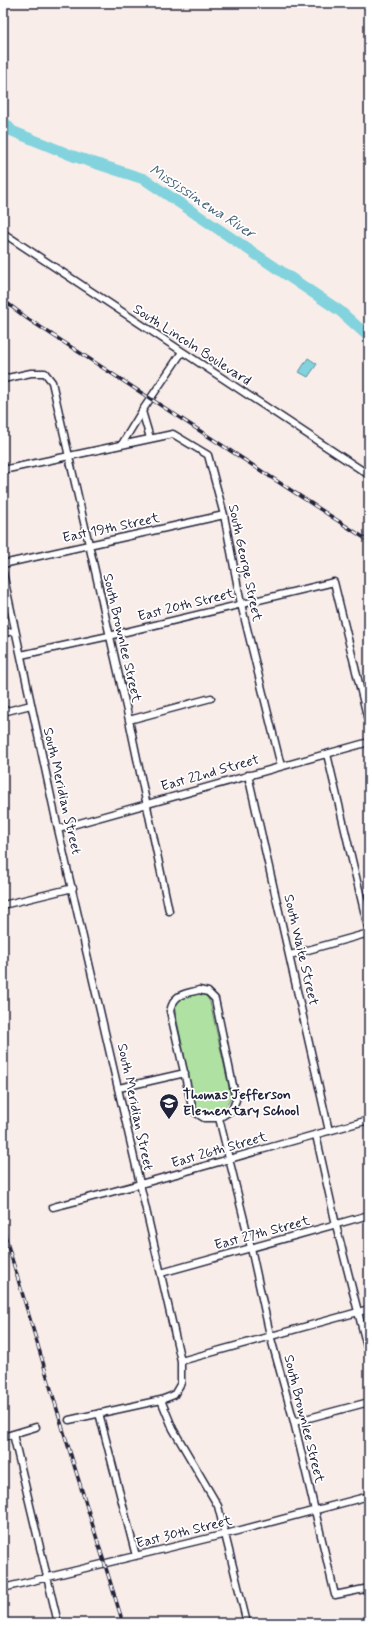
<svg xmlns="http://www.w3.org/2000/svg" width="372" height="1626" font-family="Mynerve,sans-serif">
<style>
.green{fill:#aee1a2;stroke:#68826e}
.water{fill:#82d3dd;stroke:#5c8c9c}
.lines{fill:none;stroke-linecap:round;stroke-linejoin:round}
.river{stroke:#82d3dd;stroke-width:11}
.street-casing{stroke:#22223b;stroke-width:9}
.street{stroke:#fff;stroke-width:6}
.rail-casing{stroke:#22223b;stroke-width:3.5}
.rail{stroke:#fff;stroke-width:2;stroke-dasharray:6;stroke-linecap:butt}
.labels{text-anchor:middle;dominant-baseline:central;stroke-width:3.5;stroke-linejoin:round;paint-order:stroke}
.street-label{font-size:14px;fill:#22223b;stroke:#fff}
.poi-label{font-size:14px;font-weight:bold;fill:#22223b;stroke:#fff;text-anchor:start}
.water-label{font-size:15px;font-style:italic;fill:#446074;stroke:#fff}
</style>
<rect width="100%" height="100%" fill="#f8ede9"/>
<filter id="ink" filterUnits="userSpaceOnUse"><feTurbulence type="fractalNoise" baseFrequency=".025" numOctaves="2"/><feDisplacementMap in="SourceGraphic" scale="8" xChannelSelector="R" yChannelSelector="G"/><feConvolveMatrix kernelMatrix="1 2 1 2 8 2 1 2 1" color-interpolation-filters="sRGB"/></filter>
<g filter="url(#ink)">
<path class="green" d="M 199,992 L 207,997 L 210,1002 L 231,1096 C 227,1114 201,1121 194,1102 L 174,1006 L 179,998 Z"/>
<path class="water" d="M 308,358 L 317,364 L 308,377 L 299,372 Z"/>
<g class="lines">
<path class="river" d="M 3,121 L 12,131 L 73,156 L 144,179 L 340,311 L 369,337"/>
<defs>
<path id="street" d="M 369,3 L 369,4
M 3,233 L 369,475
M 3,379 L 31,373 L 45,373 L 52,382 L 129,720 L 169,911
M 142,411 L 150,438
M 122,444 L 142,411 L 182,352
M 3,470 L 173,434 L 208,455 L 224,515 L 241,604 L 281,766
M 3,564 L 224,515
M 3,573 L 58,829 L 181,1361 L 181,1383 L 174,1395 L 161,1400 L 69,1420
M 3,633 L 15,631
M 21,655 L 109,636 L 334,582 L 369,724
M 3,712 L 31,705
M 129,720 L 211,698
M 327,754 L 369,932
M 248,775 L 329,1131
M 58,829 L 369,742
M 3,905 L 73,888
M 290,955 L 369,933
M 199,990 L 208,992 L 215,999 L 236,1100 L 232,1110 L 219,1118 L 204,1118 L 193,1111 L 170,1011 C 175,993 182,995 199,990 Z
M 119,1088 L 185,1073
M 219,1118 L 251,1248 L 270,1335 L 294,1422 L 335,1595 L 369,1588
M 316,1135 L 336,1225 L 369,1355
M 53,1207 C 159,1181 263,1148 369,1120
M 161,1273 L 369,1215
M 181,1361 L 369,1309
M 161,1400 L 173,1429 L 218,1506 L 247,1623
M 99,1413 L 136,1556
M 294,1422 L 369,1402
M 13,1434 L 58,1623
M 3,1437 L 36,1427
M 3,1588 L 226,1534 L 369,1496"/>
</defs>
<use href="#street" class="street-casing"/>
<use href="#street" class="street"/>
<defs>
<path id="rail" d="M 3,300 L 28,319 L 369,541
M 3,1229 L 65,1436 L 123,1623"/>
</defs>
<use href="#rail" class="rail-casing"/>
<use href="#rail" class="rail"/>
</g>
</g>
<defs>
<symbol id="school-pin" viewBox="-11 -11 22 30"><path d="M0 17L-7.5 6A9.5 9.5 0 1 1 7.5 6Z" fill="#22223b" stroke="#fff"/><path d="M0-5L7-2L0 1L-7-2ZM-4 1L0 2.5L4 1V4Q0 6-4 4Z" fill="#fff"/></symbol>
</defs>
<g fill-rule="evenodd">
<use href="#school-pin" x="158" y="1092" width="22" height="30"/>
</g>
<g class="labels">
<g class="street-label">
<text transform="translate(192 345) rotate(33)">South Lincoln Boulevard</text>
<text transform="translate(111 528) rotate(-12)">East 19th Street</text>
<text transform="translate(245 563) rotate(78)">South George Street</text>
<text transform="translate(186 605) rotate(-14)">East 20th Street</text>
<text transform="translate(122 638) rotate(77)">South Brownlee Street</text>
<text transform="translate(210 773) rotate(-16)">East 22nd Street</text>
<text transform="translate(62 791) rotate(77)">South Meridian Street</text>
<text transform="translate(301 950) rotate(77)">South Waite Street</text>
<text transform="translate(135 1107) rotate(78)">South Meridian Street</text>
<text transform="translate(219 1150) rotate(-16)">East 26th Street</text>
<text transform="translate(262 1233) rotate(-15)">East 27th Street</text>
<text transform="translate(304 1419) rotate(76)">South Brownlee Street</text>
<text transform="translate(184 1532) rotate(-14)">East 30th Street</text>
</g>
<g class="poi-label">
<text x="183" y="1095">Thomas Jefferson<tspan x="183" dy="16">Elementary School</tspan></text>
</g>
<g class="water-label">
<text transform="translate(202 202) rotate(33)">Mississinewa River</text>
</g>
</g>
<rect width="372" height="1626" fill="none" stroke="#fff" stroke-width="16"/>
<rect x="8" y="8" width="356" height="1610" fill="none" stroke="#22223b" stroke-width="1.5" filter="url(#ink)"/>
</svg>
